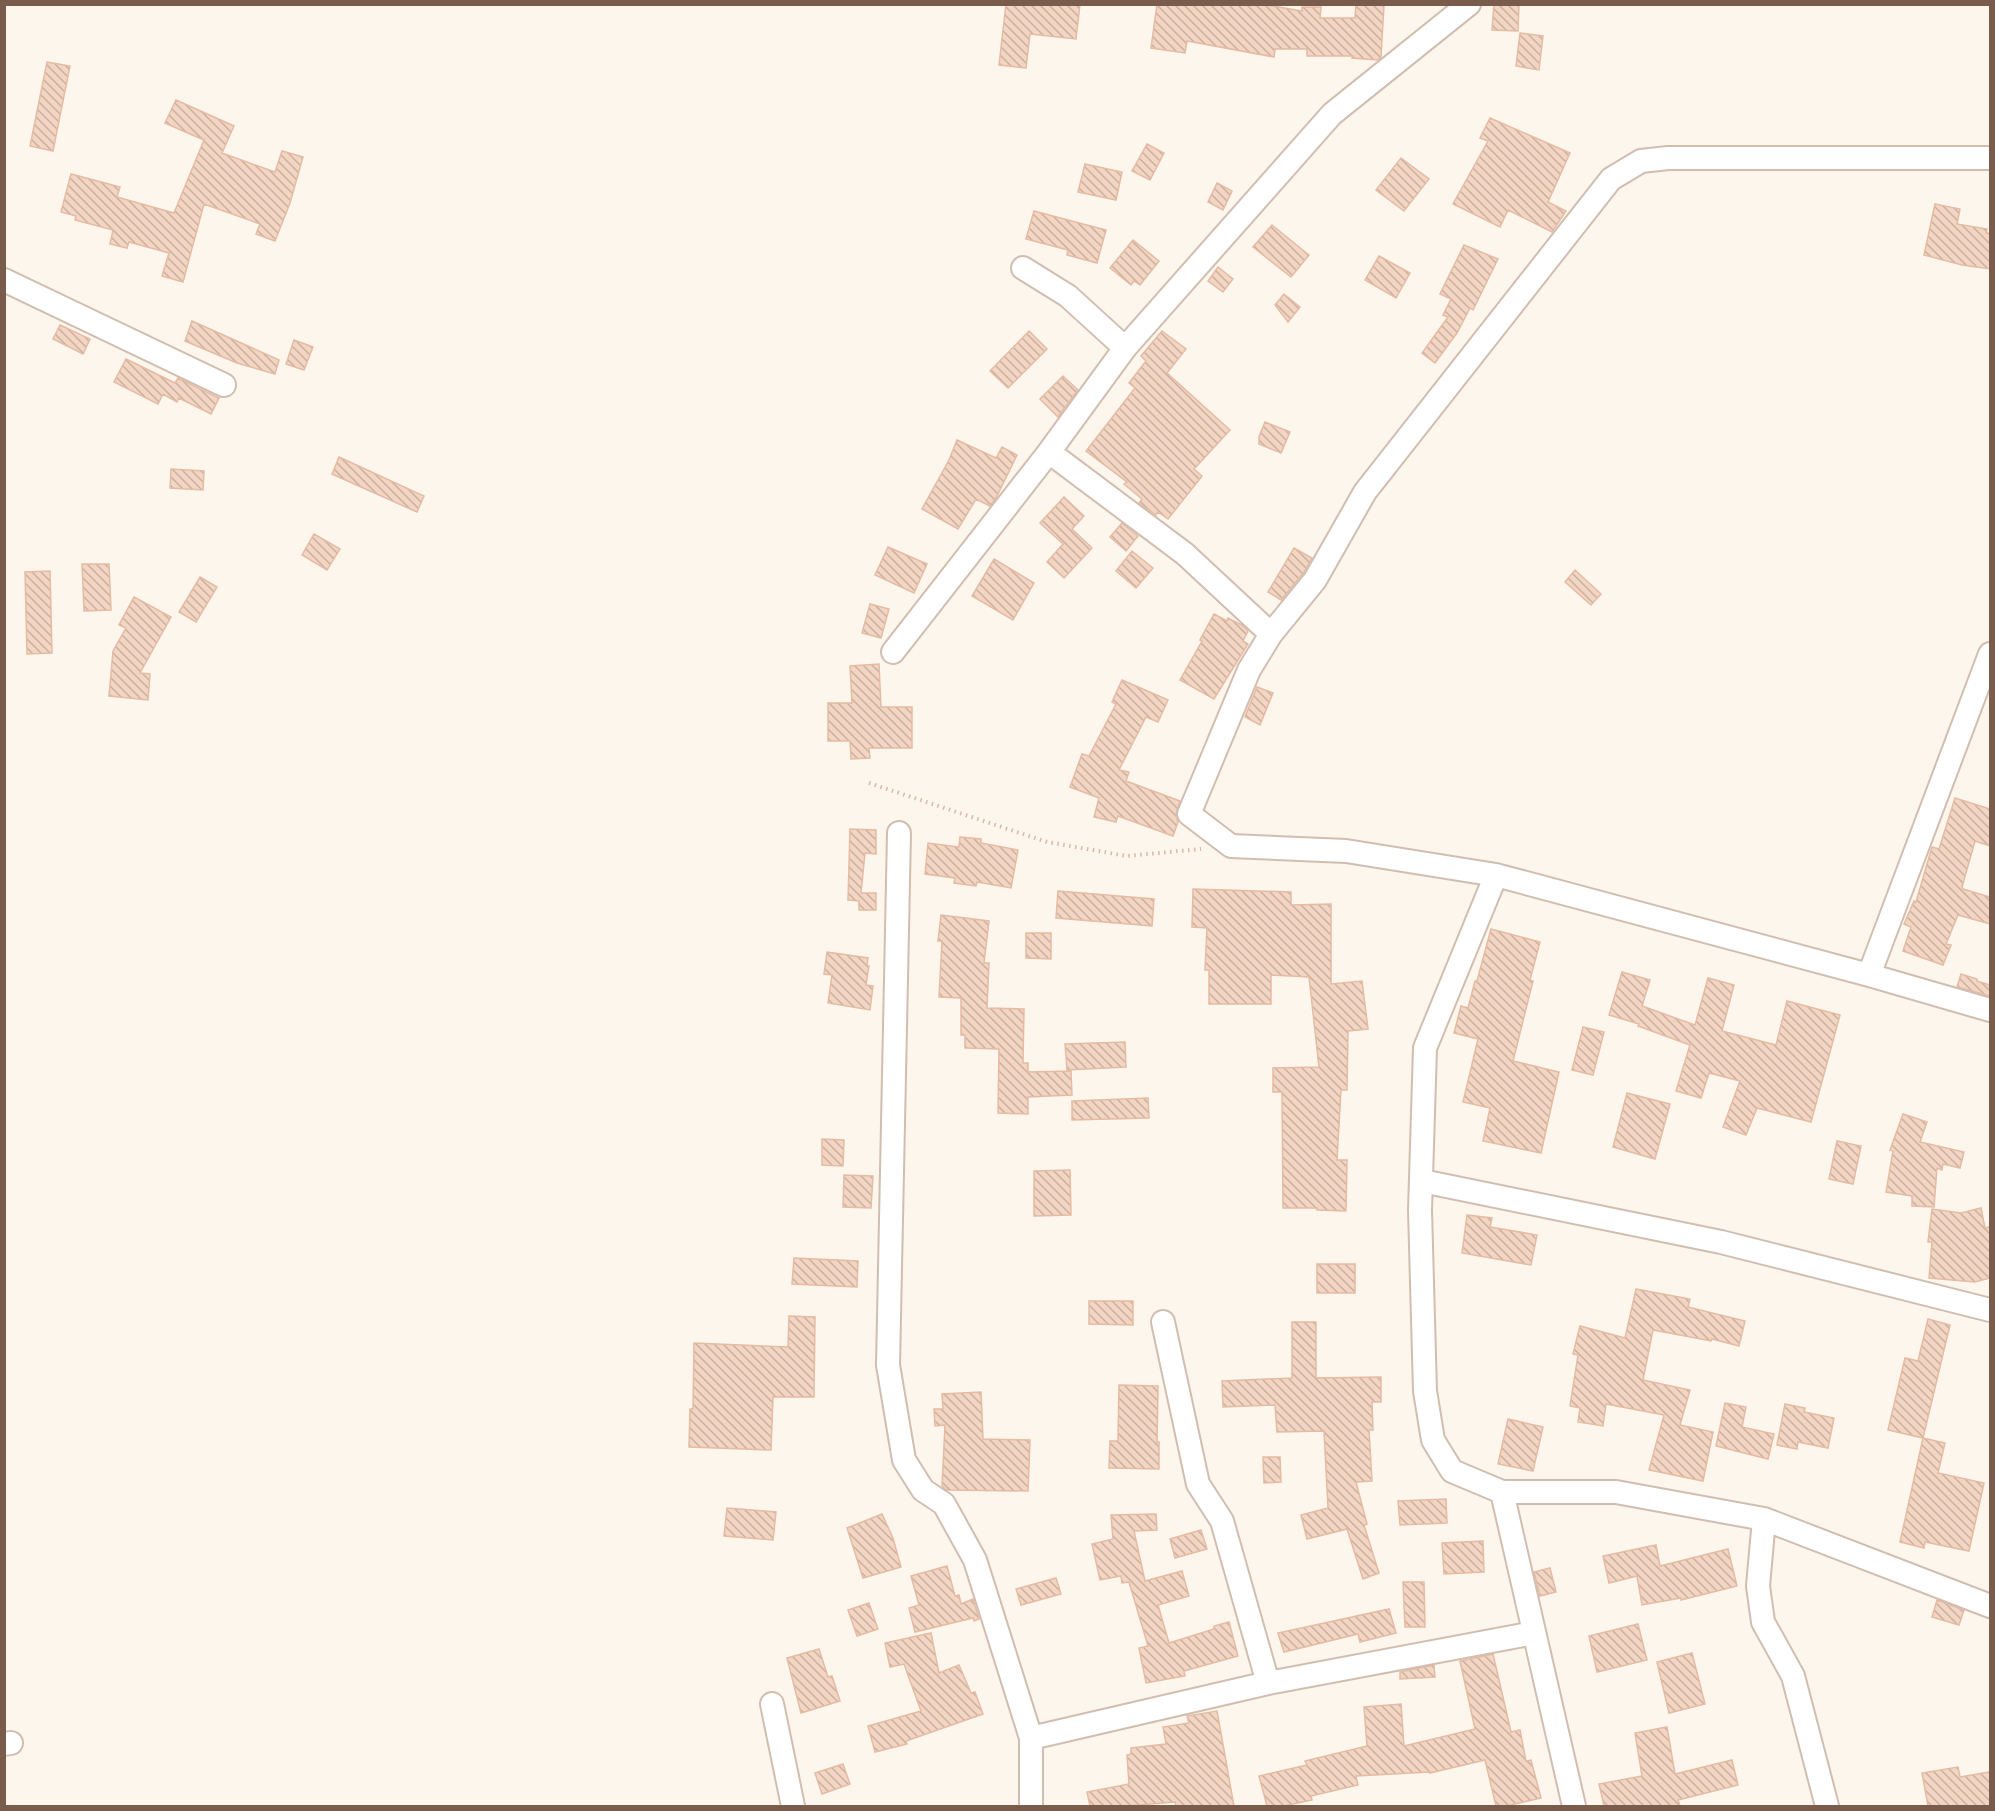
<svg xmlns="http://www.w3.org/2000/svg" width="1995" height="1811" font-family="'Fira Sans',sans-serif">
<style>
.building{fill:url(#building-back-hatch);stroke:#e6bba3;stroke-width:1.5}
.lines{fill:none;stroke-linecap:round;stroke-linejoin:round}
.street-casing{stroke:#d1beb0;stroke-width:26}
.path{stroke:#d9b8a5;stroke-width:4;stroke-dasharray:1.5 4.5;stroke-linecap:butt}
.street{stroke:#fff;stroke-width:22}
</style>
<defs>
<pattern id="building-back-hatch" width="6" height="6" patternUnits="userSpaceOnUse" patternTransform="scale(1.5)"><rect width="6" height="6" fill="#f3d5c3"/><path d="M-1 5l2 2M0 0l6 6M5-1l2 2" fill="none" stroke="#cab0a1"/></pattern>
</defs>
<rect width="100%" height="100%" fill="#fdf6ec"/>
<path class="building" d="M 1006,4 L 1080,4 L 1076,39 L 1030,34 L 1026,68 L 999,65 Z
M 1157,4 L 1261,4 L 1302,11 L 1302,7 L 1321,7 L 1320,18 L 1355,18 L 1356,4 L 1384,5 L 1381,57 L 1378,60 L 1352,58 L 1353,56 L 1307,56 L 1307,49 L 1275,49 L 1274,57 L 1187,41 L 1185,53 L 1151,48 Z
M 1494,4 L 1519,4 L 1518,31 L 1492,30 Z
M 1520,33 L 1543,36 L 1539,70 L 1516,66 Z
M 47,62 L 70,66 L 53,151 L 30,146 Z
M 176,100 L 234,126 L 222,153 L 275,172 L 282,151 L 303,157 L 290,203 L 275,241 L 256,234 L 260,224 L 204,204 L 183,282 L 162,276 L 169,253 L 129,242 L 127,248 L 110,244 L 113,230 L 75,220 L 76,216 L 61,212 L 71,174 L 120,187 L 117,197 L 174,213 L 204,140 L 165,123 Z
M 1490,118 L 1570,153 L 1548,202 L 1566,211 L 1552,232 L 1508,210 L 1500,227 L 1453,204 L 1488,141 L 1480,138 Z
M 1147,144 L 1164,153 L 1150,180 L 1132,171 Z
M 1401,158 L 1429,179 L 1404,211 L 1376,190 Z
M 1085,164 L 1122,172 L 1116,200 L 1078,192 Z
M 1217,183 L 1232,191 L 1223,210 L 1208,202 Z
M 1935,204 L 1960,209 L 1957,224 L 1987,229 L 1986,233 L 1990,233 L 1990,269 L 1962,265 L 1924,255 Z
M 1034,211 L 1106,230 L 1097,263 L 1067,255 L 1068,250 L 1026,239 Z
M 1272,225 L 1309,255 L 1291,277 L 1253,247 Z
M 1133,240 L 1159,261 L 1140,285 L 1134,281 L 1131,285 L 1110,268 Z
M 1464,245 L 1498,259 L 1473,310 L 1470,308 L 1457,333 L 1435,363 L 1422,353 L 1448,317 L 1443,315 L 1451,299 L 1440,294 Z
M 1379,256 L 1410,273 L 1396,298 L 1365,280 Z
M 1218,267 L 1233,279 L 1223,292 L 1208,281 Z
M 1284,294 L 1300,307 L 1288,322 L 1275,305 Z
M 192,321 L 279,360 L 275,374 L 237,363 L 185,341 Z
M 60,325 L 90,339 L 83,354 L 53,339 Z
M 1029,331 L 1047,349 L 1008,388 L 990,371 Z
M 1162,331 L 1186,349 L 1167,373 L 1230,430 L 1194,469 L 1202,476 L 1168,519 L 1158,512 L 1156,515 L 1139,503 L 1142,499 L 1124,484 L 1127,482 L 1086,451 L 1135,388 L 1129,383 L 1146,361 L 1141,356 Z
M 294,340 L 313,347 L 304,370 L 286,364 Z
M 126,359 L 175,383 L 178,378 L 219,398 L 211,414 L 179,398 L 177,402 L 163,394 L 158,404 L 114,382 Z
M 1063,376 L 1078,390 L 1058,417 L 1040,399 Z
M 1265,422 L 1290,432 L 1281,453 L 1259,444 L 1259,437 Z
M 957,440 L 996,458 L 1002,447 L 1017,455 L 996,498 L 990,506 L 976,499 L 958,529 L 922,509 L 949,460 Z
M 339,457 L 424,496 L 417,512 L 332,474 Z
M 171,469 L 204,471 L 203,490 L 170,488 Z
M 1064,497 L 1084,516 L 1072,529 L 1092,548 L 1064,578 L 1047,562 L 1063,544 L 1040,523 Z
M 1122,523 L 1138,536 L 1126,551 L 1110,537 Z
M 314,534 L 340,549 L 327,570 L 302,555 Z
M 888,547 L 927,564 L 914,593 L 875,575 Z
M 1294,548 L 1312,558 L 1304,572 L 1281,600 L 1268,592 Z
M 1132,551 L 1153,568 L 1136,588 L 1116,571 Z
M 994,559 L 1034,583 L 1013,620 L 972,596 Z
M 82,564 L 109,564 L 111,610 L 84,611 Z
M 1575,570 L 1601,594 L 1591,605 L 1565,582 Z
M 50,571 L 52,653 L 27,654 L 25,572 Z
M 200,577 L 217,587 L 196,622 L 179,612 Z
M 134,597 L 171,617 L 140,673 L 150,674 L 148,700 L 109,696 L 113,651 L 126,628 L 119,625 Z
M 870,604 L 889,609 L 881,638 L 862,633 Z
M 1214,614 L 1227,621 L 1228,618 L 1242,625 L 1248,631 L 1243,641 L 1248,644 L 1214,699 L 1180,680 L 1202,641 L 1200,640 Z
M 879,664 L 881,707 L 912,707 L 912,748 L 869,748 L 870,758 L 851,759 L 850,741 L 828,741 L 828,703 L 852,703 L 850,666 Z
M 1122,680 L 1168,700 L 1158,722 L 1146,717 L 1119,770 L 1129,772 L 1126,781 L 1180,801 L 1176,814 L 1178,822 L 1173,836 L 1118,816 L 1116,822 L 1094,817 L 1099,798 L 1070,787 L 1082,754 L 1089,756 L 1116,704 L 1112,702 Z
M 1257,687 L 1273,693 L 1260,725 L 1245,717 Z
M 1955,798 L 1990,809 L 1990,846 L 1975,841 L 1962,887 L 1963,889 L 1990,897 L 1990,924 L 1958,915 L 1946,944 L 1951,945 L 1943,965 L 1903,951 L 1911,927 L 1904,924 L 1914,901 L 1916,902 L 1932,847 L 1939,849 Z
M 850,829 L 876,830 L 876,854 L 865,853 L 861,893 L 876,893 L 876,910 L 859,910 L 859,901 L 848,900 Z
M 960,837 L 981,839 L 981,843 L 1018,850 L 1011,888 L 977,882 L 976,886 L 954,883 L 955,878 L 925,874 L 928,843 L 959,847 Z
M 1193,889 L 1291,892 L 1291,905 L 1331,904 L 1331,984 L 1362,981 L 1368,1029 L 1348,1031 L 1347,1090 L 1341,1090 L 1337,1160 L 1347,1160 L 1346,1211 L 1317,1210 L 1317,1208 L 1283,1208 L 1282,1092 L 1273,1092 L 1273,1068 L 1319,1067 L 1309,977 L 1271,975 L 1271,1004 L 1209,1004 L 1209,970 L 1205,970 L 1207,928 L 1192,927 Z
M 1058,891 L 1154,899 L 1152,926 L 1056,918 Z
M 941,915 L 989,921 L 984,963 L 989,963 L 987,1008 L 1024,1009 L 1023,1063 L 1028,1063 L 1028,1072 L 1071,1071 L 1072,1095 L 1028,1097 L 1028,1114 L 998,1113 L 999,1049 L 965,1048 L 965,1035 L 961,1035 L 961,998 L 939,997 L 942,941 L 938,941 Z
M 1491,929 L 1540,942 L 1530,980 L 1533,981 L 1513,1061 L 1559,1072 L 1541,1153 L 1483,1141 L 1490,1108 L 1463,1102 L 1478,1039 L 1454,1033 L 1461,1006 L 1468,1008 L 1475,981 L 1477,981 Z
M 1026,933 L 1051,933 L 1051,959 L 1026,958 Z
M 827,952 L 868,958 L 867,966 L 869,966 L 866,985 L 873,986 L 870,1010 L 828,1003 L 832,975 L 824,974 Z
M 1622,972 L 1650,980 L 1642,1006 L 1695,1025 L 1708,978 L 1734,985 L 1722,1031 L 1776,1045 L 1787,1001 L 1840,1015 L 1811,1122 L 1757,1108 L 1746,1135 L 1723,1127 L 1740,1081 L 1709,1073 L 1701,1098 L 1676,1091 L 1690,1045 L 1638,1026 L 1639,1024 L 1609,1015 Z
M 1961,974 L 1977,979 L 1977,981 L 1990,985 L 1990,996 L 1957,987 Z
M 1583,1027 L 1604,1032 L 1593,1075 L 1572,1070 Z
M 1125,1042 L 1126,1067 L 1067,1070 L 1065,1044 Z
M 1627,1093 L 1670,1104 L 1655,1159 L 1613,1147 Z
M 1148,1098 L 1149,1118 L 1072,1120 L 1072,1101 Z
M 1903,1114 L 1927,1122 L 1920,1142 L 1964,1152 L 1960,1168 L 1943,1164 L 1942,1170 L 1937,1168 L 1934,1207 L 1912,1206 L 1912,1196 L 1886,1192 L 1893,1151 L 1890,1150 Z
M 822,1139 L 844,1140 L 843,1166 L 822,1165 Z
M 1837,1141 L 1861,1146 L 1853,1184 L 1829,1179 Z
M 1070,1170 L 1071,1215 L 1034,1216 L 1034,1171 Z
M 844,1175 L 873,1176 L 871,1208 L 843,1207 Z
M 1981,1208 L 1985,1228 L 1990,1227 L 1990,1278 L 1975,1282 L 1929,1278 L 1932,1242 L 1928,1242 L 1932,1209 L 1961,1213 Z
M 1467,1215 L 1492,1218 L 1490,1227 L 1537,1235 L 1531,1265 L 1462,1253 Z
M 794,1258 L 858,1261 L 857,1287 L 792,1284 Z
M 1317,1264 L 1355,1264 L 1355,1293 L 1317,1293 Z
M 1636,1289 L 1690,1299 L 1688,1307 L 1745,1321 L 1739,1346 L 1712,1339 L 1711,1341 L 1653,1330 L 1643,1380 L 1690,1390 L 1680,1425 L 1713,1432 L 1703,1481 L 1649,1470 L 1664,1415 L 1606,1404 L 1603,1426 L 1578,1422 L 1580,1408 L 1570,1406 L 1578,1355 L 1573,1354 L 1580,1326 L 1625,1338 Z
M 1089,1301 L 1133,1301 L 1133,1325 L 1089,1324 Z
M 789,1316 L 815,1317 L 814,1397 L 773,1397 L 771,1450 L 689,1447 L 690,1409 L 693,1409 L 694,1343 L 788,1347 Z
M 1928,1319 L 1950,1325 L 1923,1438 L 1888,1430 L 1905,1358 L 1918,1361 Z
M 1292,1322 L 1316,1322 L 1316,1378 L 1381,1377 L 1381,1402 L 1372,1402 L 1373,1430 L 1369,1430 L 1372,1481 L 1356,1482 L 1367,1524 L 1364,1525 L 1379,1573 L 1363,1579 L 1347,1529 L 1307,1539 L 1301,1515 L 1328,1508 L 1324,1431 L 1277,1432 L 1275,1405 L 1223,1407 L 1222,1381 L 1292,1378 Z
M 1119,1385 L 1158,1386 L 1157,1442 L 1159,1442 L 1159,1469 L 1109,1468 L 1110,1441 L 1118,1441 Z
M 981,1392 L 983,1439 L 1030,1440 L 1028,1491 L 947,1490 L 942,1486 L 945,1425 L 935,1426 L 934,1409 L 943,1409 L 942,1394 Z
M 1725,1403 L 1746,1407 L 1742,1427 L 1774,1434 L 1768,1459 L 1716,1446 Z
M 1785,1404 L 1805,1408 L 1804,1412 L 1834,1418 L 1828,1448 L 1798,1442 L 1797,1449 L 1777,1445 Z
M 1508,1419 L 1543,1427 L 1533,1471 L 1498,1464 Z
M 1923,1438 L 1945,1443 L 1938,1473 L 1984,1483 L 1969,1551 L 1925,1542 L 1924,1548 L 1900,1542 Z
M 1263,1457 L 1280,1457 L 1281,1482 L 1264,1483 Z
M 1446,1499 L 1447,1523 L 1400,1525 L 1398,1501 Z
M 727,1508 L 776,1512 L 773,1540 L 724,1536 Z
M 882,1514 L 893,1538 L 901,1567 L 863,1578 L 847,1528 Z
M 1156,1514 L 1157,1530 L 1134,1531 L 1145,1581 L 1182,1571 L 1189,1596 L 1158,1605 L 1169,1643 L 1214,1629 L 1214,1626 L 1229,1622 L 1238,1656 L 1184,1671 L 1185,1676 L 1146,1683 L 1139,1648 L 1148,1646 L 1129,1582 L 1122,1583 L 1121,1576 L 1100,1580 L 1092,1544 L 1113,1539 L 1111,1515 Z
M 1201,1530 L 1207,1549 L 1175,1558 L 1170,1539 Z
M 1483,1541 L 1484,1572 L 1444,1574 L 1442,1543 Z
M 1656,1545 L 1660,1566 L 1728,1549 L 1737,1586 L 1681,1600 L 1681,1598 L 1642,1605 L 1637,1576 L 1609,1583 L 1603,1556 Z
M 947,1566 L 955,1596 L 959,1595 L 961,1604 L 973,1599 L 979,1619 L 974,1621 L 973,1618 L 915,1632 L 909,1608 L 919,1605 L 911,1576 Z
M 1550,1568 L 1556,1592 L 1540,1596 L 1534,1572 Z
M 1056,1578 L 1061,1594 L 1021,1605 L 1016,1589 Z
M 1403,1582 L 1424,1582 L 1425,1627 L 1405,1627 Z
M 1937,1600 L 1964,1610 L 1959,1625 L 1932,1617 Z
M 869,1603 L 878,1629 L 857,1636 L 848,1610 Z
M 1389,1609 L 1396,1633 L 1360,1642 L 1358,1634 L 1284,1652 L 1278,1633 Z
M 1638,1624 L 1647,1660 L 1597,1672 L 1589,1636 Z
M 931,1633 L 939,1673 L 959,1665 L 971,1693 L 975,1692 L 983,1714 L 906,1741 L 907,1744 L 875,1752 L 868,1726 L 921,1711 L 904,1664 L 890,1667 L 885,1643 Z
M 819,1649 L 828,1677 L 832,1676 L 840,1701 L 801,1713 L 787,1658 Z
M 1692,1653 L 1705,1704 L 1669,1713 L 1657,1662 Z
M 1493,1654 L 1511,1732 L 1520,1730 L 1526,1761 L 1531,1760 L 1541,1798 L 1506,1806 L 1496,1806 L 1485,1760 L 1430,1773 L 1430,1772 L 1356,1776 L 1358,1785 L 1311,1796 L 1312,1800 L 1284,1806 L 1267,1806 L 1259,1776 L 1307,1765 L 1305,1761 L 1367,1746 L 1364,1707 L 1401,1704 L 1404,1746 L 1475,1729 L 1460,1661 Z
M 1434,1665 L 1435,1677 L 1400,1679 L 1400,1672 Z
M 1217,1711 L 1234,1806 L 1176,1806 L 1175,1802 L 1126,1806 L 1090,1806 L 1087,1792 L 1129,1784 L 1127,1755 L 1131,1754 L 1131,1748 L 1166,1744 L 1163,1727 L 1189,1723 L 1187,1716 Z
M 1667,1727 L 1675,1774 L 1732,1760 L 1738,1785 L 1678,1800 L 1680,1806 L 1604,1806 L 1599,1784 L 1642,1776 L 1635,1733 Z
M 843,1764 L 850,1784 L 822,1794 L 815,1773 Z
M 1958,1767 L 1960,1777 L 1990,1772 L 1990,1806 L 1928,1806 L 1922,1773 Z"/>
<g class="lines">
<defs>
<path id="street" d="M 1990,158 L 1668,158 L 1641,161 L 1611,179 L 1365,492 L 1315,580 L 1271,634 L 1249,670 L 1189,814 L 1231,846 L 1346,851 L 1496,875 L 1869,975 L 1990,1010
M 1023,268 L 1068,296 L 1125,348
M 4,280 L 224,385
M 1049,452 L 1185,554 L 1271,634
M 893,652 L 1049,452 L 1125,348 L 1332,114 L 1469,4
M 899,833 L 888,1365 L 904,1460 L 923,1490 L 944,1504 L 975,1560 L 1031,1738 L 1031,1806
M 1496,875 L 1425,1048 L 1420,1210 L 1425,1391 L 1433,1440 L 1452,1471 L 1502,1492 L 1616,1492 L 1764,1519 L 1990,1606
M 1869,975 L 1990,654
M 1422,1181 L 1721,1242 L 1990,1310
M 1163,1322 L 1198,1484 L 1222,1521 L 1268,1683
M 1502,1492 L 1574,1806
M 1764,1519 L 1758,1586 L 1763,1622 L 1793,1676 L 1827,1806
M 772,1704 L 793,1806
M 1031,1738 L 1268,1683 L 1534,1633
M 4,1744 L 11,1743"/>
</defs>
<use href="#street" class="street-casing"/>
<path class="path" d="M 869,783 L 1047,842 L 1127,856 L 1201,849"/>
<use href="#street" class="street"/>
</g>
<rect width="1995" height="1811" fill="none" stroke="#7a5c4d" stroke-width="12"/>
</svg>
